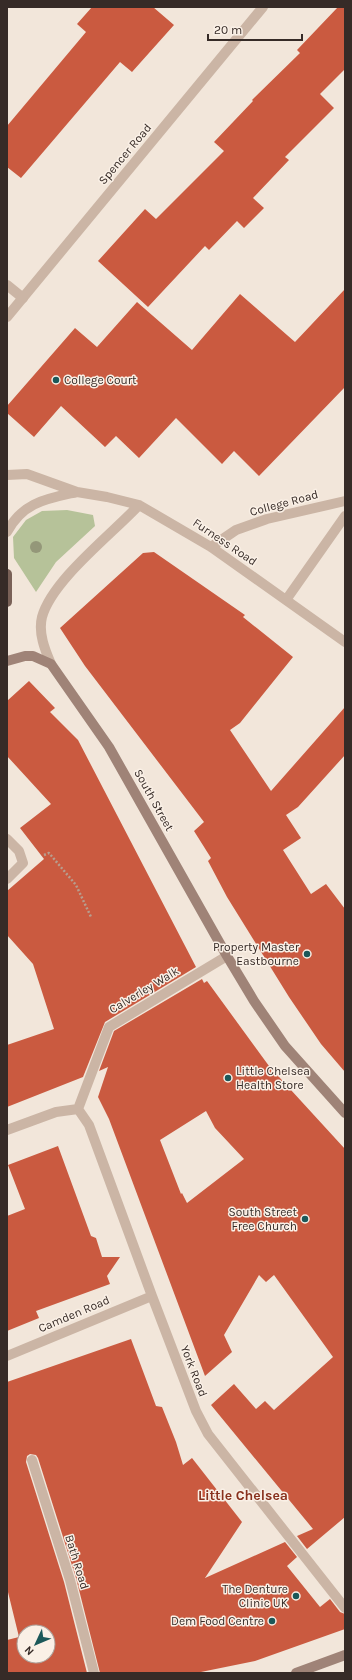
<svg xmlns="http://www.w3.org/2000/svg" width="352" height="1680" font-family="Karla,sans-serif">
<style>
.green{fill:#b6c299}
.building{fill:#ca5a40;fill-rule:evenodd}
.lines{fill:none;stroke-linecap:round;stroke-linejoin:round}
.path{stroke:#b79e8f;stroke-width:2.5;stroke-dasharray:2 2;stroke-linecap:butt}
.lane{stroke:#cbb5a5;stroke-width:10}
.street{stroke:#cbb5a5;stroke-width:10}
.secondary{stroke:#9f8377;stroke-width:10}
.primary{stroke:#796157;stroke-width:10}
.tree{fill:#949779}
.poi-dot{fill:#1b5859;stroke:#faf0e6;stroke-width:1.5}
.labels{text-anchor:middle;dominant-baseline:central;stroke-width:3;stroke-linejoin:round;paint-order:stroke}
.street-label{font-size:12px;fill:#362b27;stroke:#faf0e6}
.poi-label{font-size:12px;fill:#362b27;stroke:#faf0e6;text-anchor:end}
.quarter-label{font-size:14px;font-weight:bold;fill:#88311d;stroke:#faf0e6}
</style>
<rect width="100%" height="100%" fill="#f2e6da"/>
<path class="green" d="M 67,510 L 93,515 L 95,526 L 56,562 L 36,592 L 14,558 L 13,537 L 26,520 L 42,511 Z"/>
<path class="building" d="M 92,7 L 153,7 L 174,25 L 132,72 L 120,62 L 21,178 L 7,167 L 7,126 L 86,32 L 77,24 Z
M 338,7 L 345,7 L 345,69 L 320,94 L 334,108 L 285,157 L 289,160 L 253,198 L 264,208 L 244,228 L 237,221 L 209,250 L 205,246 L 148,307 L 98,261 L 145,209 L 156,219 L 224,151 L 214,142 L 253,101 L 252,100 L 300,53 L 297,50 Z
M 345,289 L 345,387 L 259,476 L 234,451 L 222,464 L 176,418 L 139,458 L 116,436 L 105,447 L 61,406 L 34,437 L 7,413 L 7,406 L 75,328 L 97,347 L 137,302 L 192,350 L 240,294 L 295,342 Z
M 154,552 L 245,615 L 243,617 L 293,657 L 240,723 L 230,730 L 271,791 L 345,707 L 345,755 L 298,807 L 286,815 L 301,838 L 283,850 L 311,894 L 326,884 L 345,909 L 345,1072 L 321,1044 L 289,997 L 227,897 L 208,861 L 211,858 L 194,831 L 204,822 L 85,666 L 60,628 L 143,553 Z
M 29,681 L 55,708 L 50,712 L 78,740 L 196,967 L 105,1022 L 83,1077 L 7,1107 L 7,1045 L 54,1029 L 33,964 L 7,935 L 7,891 L 44,859 L 20,828 L 51,804 L 7,756 L 7,701 Z
M 202,979 L 204,983 L 207,981 L 269,1066 L 345,1149 L 345,1517 L 307,1549 L 297,1536 L 313,1529 L 211,1405 L 234,1384 L 256,1409 L 265,1401 L 274,1410 L 333,1357 L 274,1275 L 266,1282 L 259,1275 L 224,1335 L 232,1352 L 205,1376 L 109,1119 L 98,1097 L 108,1067 L 99,1071 L 114,1031 ZM 206,1111 L 215,1128 L 244,1159 L 187,1203 L 182,1193 L 181,1194 L 160,1140 Z
M 58,1146 L 91,1236 L 96,1238 L 102,1257 L 120,1257 L 107,1276 L 110,1284 L 36,1311 L 39,1318 L 7,1331 L 7,1216 L 25,1209 L 8,1165 Z
M 131,1339 L 156,1406 L 162,1407 L 176,1442 L 183,1465 L 192,1458 L 242,1522 L 205,1578 L 285,1542 L 297,1557 L 287,1566 L 320,1607 L 330,1599 L 340,1612 L 345,1614 L 345,1629 L 255,1661 L 196,1673 L 100,1673 L 76,1578 L 38,1458 L 36,1455 L 30,1454 L 27,1456 L 26,1462 L 64,1582 L 87,1673 L 7,1673 L 7,1640 L 19,1637 L 7,1588 L 7,1382 ZM 24,1632 L 48,1632 L 48,1656 L 24,1656 Z"/>
<g class="lines">
<path class="path" d="M 44,855 L 49,853 L 76,885 L 91,917"/>
<path class="lane" d="M 7,285 L 23,298"/>
<path class="street" d="M 7,317 L 263,7
M 7,475 L 27,474 L 77,492 L 107,497 L 139,505 L 211,547 L 345,642
M 7,532 C 23,502 46,499 77,492
M 211,547 L 236,530 L 267,519 L 345,501
M 286,600 L 345,516
M 51,664 C 45,650 38,633 42,617 C 52,580 112,534 139,505
M 7,839 L 19,851 L 23,863 L 7,879
M 78,1109 L 89,1125 L 152,1296 L 196,1411 L 208,1434 L 345,1608
M 78,1109 L 109,1027 L 227,956
M 7,1130 L 56,1112 L 78,1109
M 7,1356 L 152,1296
M 32,1460 L 70,1580 L 94,1673"/>
<path class="secondary" d="M 7,661 L 25,656 L 33,656 L 51,664 L 109,747 L 227,956 L 254,1001 L 285,1046 L 345,1113
M 296,1673 L 345,1655"/>
<path class="primary" d="M 7,574 L 7,602"/>
</g>
<circle class="tree" cx="36" cy="547" r="6"/>
<g class="poi-dot">
<circle cx="56" cy="380" r="4"/>
<circle cx="307" cy="954" r="4"/>
<circle cx="228" cy="1078" r="4"/>
<circle cx="305" cy="1219" r="4"/>
<circle cx="296" cy="1596" r="4"/>
<circle cx="272" cy="1621" r="4"/>
</g>
<g class="labels">
<g class="street-label">
<text transform="translate(125 154) rotate(-50)">Spencer Road</text>
<text transform="translate(284 503) rotate(-15)">College Road</text>
<text transform="translate(225 542) rotate(34)">Furness Road</text>
<text transform="translate(154 800) rotate(61)">South Street</text>
<text transform="translate(144 990) rotate(-31)">Calverley Walk</text>
<text transform="translate(74 1314) rotate(-23)">Camden Road</text>
<text transform="translate(194 1371) rotate(69)">York Road</text>
<text transform="translate(77 1562) rotate(73)">Bath Road</text>
</g>
<g class="poi-label">
<text x="64" y="380" text-anchor="start">College Court</text>
<text x="299" y="947">Property Master<tspan x="299" dy="14">Eastbourne</tspan></text>
<text x="236" y="1071" text-anchor="start">Little Chelsea<tspan x="236" dy="14">Health Store</tspan></text>
<text x="297" y="1212">South Street<tspan x="297" dy="14">Free Church</tspan></text>
<text x="288" y="1589">The Denture<tspan x="288" dy="14">Clinic UK</tspan></text>
<text x="264" y="1621">Dem Food Centre</text>
</g>
<g class="quarter-label">
<text x="243" y="1495">Little Chelsea</text>
</g>
</g>
<rect width="352" height="1680" fill="none" stroke="#362b27" stroke-width="16"/>
<g transform="translate(36 1644) rotate(226)"><circle r="19" fill="#faf0e6" stroke="#aca19a"/>
<path d="M0-3L7 15L0 10L-7 15Z" fill="#1b5859"/>
<text y="-6" font-size="11" font-weight="bold" text-anchor="middle" fill="#362b27">N</text>
</g>
<path d="M208 34v6h94v-6" fill="none" stroke="#362b27" stroke-width="2"/>
<text x="214" y="34" font-size="12" fill="#362b27" stroke="#faf0e6" stroke-width="3" paint-order="stroke">20 m</text>
</svg>
